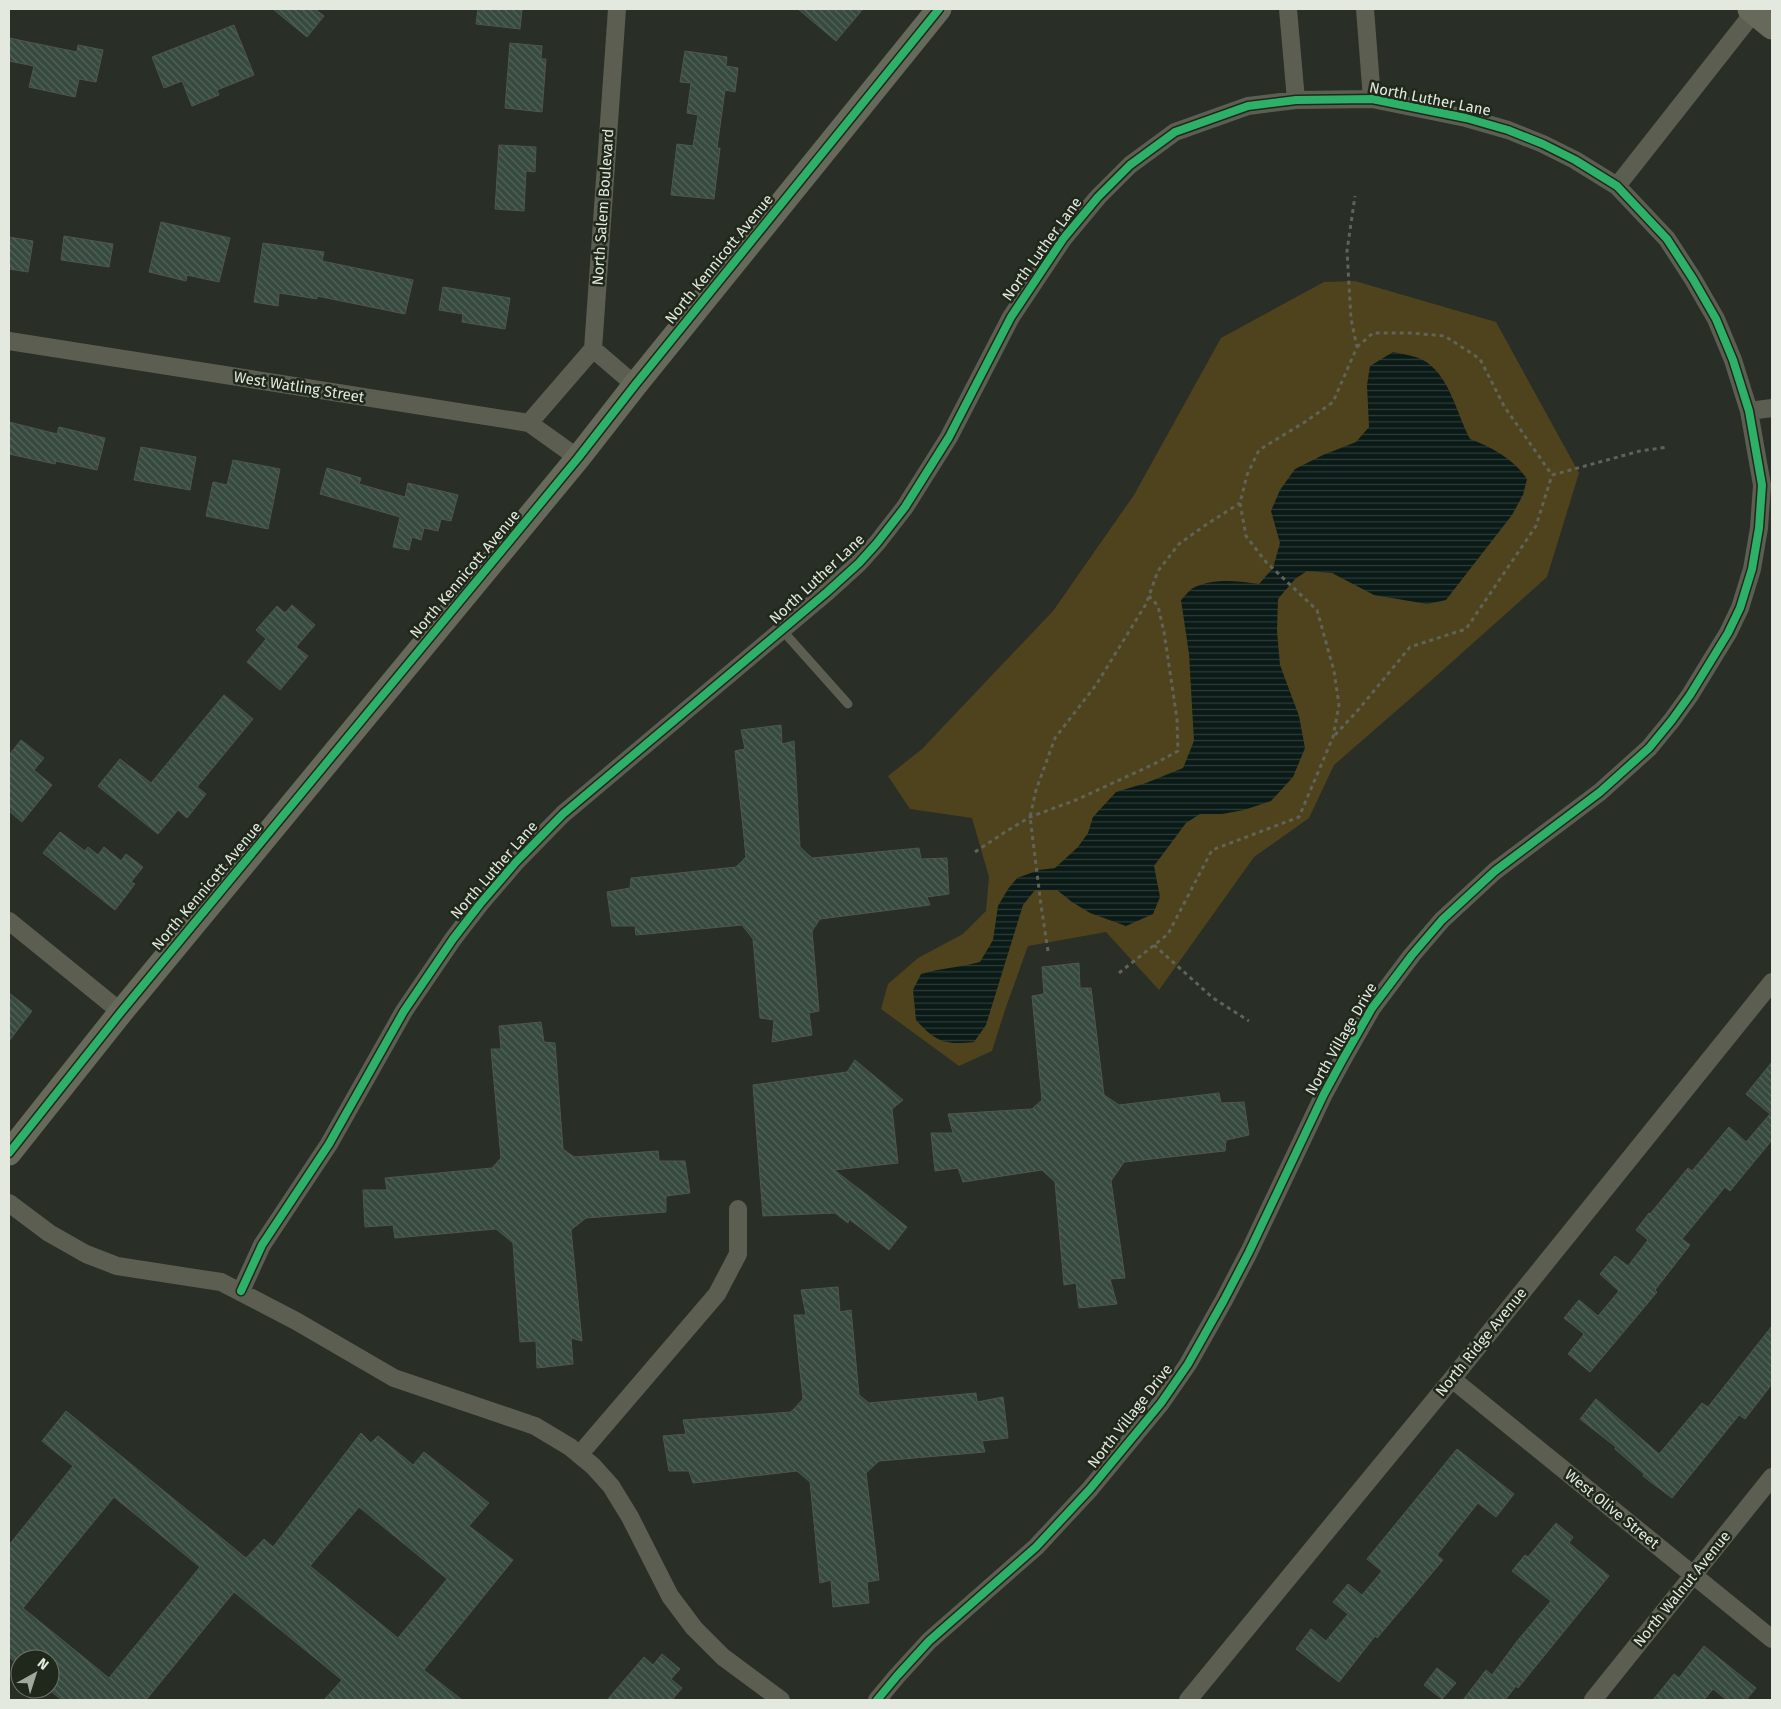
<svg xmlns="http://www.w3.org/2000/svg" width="1781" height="1709" font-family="'Fira Sans',sans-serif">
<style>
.green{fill:#4e431d}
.water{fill:url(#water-rules)}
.building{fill:url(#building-back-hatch);stroke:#4f554f;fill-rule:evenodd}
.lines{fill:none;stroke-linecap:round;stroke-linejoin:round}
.path{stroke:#5f6358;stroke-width:3;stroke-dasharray:4 4;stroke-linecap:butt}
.lane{stroke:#5d5e52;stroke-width:9}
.street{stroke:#5d5e52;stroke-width:18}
.secondary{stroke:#676a5a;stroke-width:25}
.cycleway-casing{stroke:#1f281a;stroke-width:11}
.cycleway{stroke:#2db169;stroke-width:8}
.labels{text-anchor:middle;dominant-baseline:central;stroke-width:5;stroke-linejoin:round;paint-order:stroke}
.street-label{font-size:15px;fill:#e3e9df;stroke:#1f281a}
</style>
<defs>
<pattern id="water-rules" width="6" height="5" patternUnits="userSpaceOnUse" patternTransform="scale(1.25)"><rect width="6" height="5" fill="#0a1a17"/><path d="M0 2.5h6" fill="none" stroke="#2e3b38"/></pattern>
<pattern id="building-back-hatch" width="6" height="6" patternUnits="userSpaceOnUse" patternTransform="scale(1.25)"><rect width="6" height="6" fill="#374a3f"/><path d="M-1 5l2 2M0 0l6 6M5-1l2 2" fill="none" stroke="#54645a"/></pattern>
</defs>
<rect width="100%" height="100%" fill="#292e26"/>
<path class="green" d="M 1355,281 L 1496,322 L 1579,473 L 1547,577 L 1434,678 L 1334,765 L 1309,818 L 1254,857 L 1159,990 L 1106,932 L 1028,946 L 1006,1007 L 992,1051 L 959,1066 L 881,1009 L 888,984 L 918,958 L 963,934 L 986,911 L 989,877 L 972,818 L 910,809 L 888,776 L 922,749 L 1053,611 L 1134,495 L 1221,338 L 1324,282 Z"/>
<path class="water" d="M 1393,352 C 1403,354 1415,356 1423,360 C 1450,375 1457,415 1470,439 C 1491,447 1514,459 1527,479 L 1523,495 L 1512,515 L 1446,600 L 1427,604 L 1374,595 L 1332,573 L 1307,571 L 1295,579 L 1278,599 L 1277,631 L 1280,665 L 1299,716 L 1305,748 L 1293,777 L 1271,801 L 1244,810 L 1222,814 L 1200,814 L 1186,823 L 1154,866 L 1160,897 L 1153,914 L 1126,926 L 1090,913 L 1072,902 L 1057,890 L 1035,890 L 1023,905 L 986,1025 L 974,1042 C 944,1045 936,1042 916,1020 L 913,990 L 921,974 C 941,968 961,967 980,962 L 993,940 L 998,906 L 1008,889 L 1017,878 L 1039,870 L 1055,868 L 1078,847 L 1088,833 L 1093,817 L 1116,792 L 1146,783 L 1183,768 L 1194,741 L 1189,654 L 1181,600 C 1185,596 1190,589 1195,587 C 1215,578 1239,581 1259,584 L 1273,568 L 1280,543 L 1271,511 L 1280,490 L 1295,469 L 1323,455 L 1356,442 L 1369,427 L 1367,385 L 1370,366 Z"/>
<path class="building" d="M 273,9 L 315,9 L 324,16 L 307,37 Z
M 478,9 L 522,9 L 520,29 L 476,24 Z
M 798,9 L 863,9 L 836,41 Z
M 234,25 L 254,75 L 217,90 L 219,95 L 192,106 L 182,81 L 164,88 L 152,57 Z
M 9,38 L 77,52 L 78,45 L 103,50 L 96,82 L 79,79 L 75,97 L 29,87 L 34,66 L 9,61 Z
M 510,43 L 542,46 L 541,59 L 546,59 L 542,112 L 505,108 Z
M 685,51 L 727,57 L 726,66 L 738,68 L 735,92 L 725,90 L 717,148 L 720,148 L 714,199 L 671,195 L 677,144 L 693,146 L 698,115 L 687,113 L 691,83 L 680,82 Z
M 499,145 L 536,147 L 535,172 L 526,171 L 524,211 L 495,209 Z
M 161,222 L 230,238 L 219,282 L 187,275 L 186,281 L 149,272 Z
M 64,236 L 113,244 L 109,267 L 61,260 Z
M 9,237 L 33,241 L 28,272 L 9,269 Z
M 263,243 L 324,252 L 322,261 L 413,280 L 405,314 L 317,296 L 317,299 L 279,293 L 278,306 L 254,302 Z
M 443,287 L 510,298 L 505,329 L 462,322 L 463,314 L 439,310 Z
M 9,422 L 57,434 L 59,427 L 105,438 L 97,470 L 56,461 L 55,464 L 9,454 Z
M 141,447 L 196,457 L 190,490 L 134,480 Z
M 233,460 L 280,469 L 268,529 L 206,516 L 213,482 L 227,485 Z
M 327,468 L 361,478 L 359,484 L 405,497 L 408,483 L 458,495 L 451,521 L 441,519 L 438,531 L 424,528 L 421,540 L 412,537 L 409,550 L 393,547 L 400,517 L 320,494 Z
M 292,605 L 315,625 L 296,647 L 308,656 L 280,690 L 247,662 L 266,639 L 256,630 L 277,606 L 285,613 Z
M 224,695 L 253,719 L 197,787 L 206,794 L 187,818 L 178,810 L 158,834 L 98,786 L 120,759 L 151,783 Z
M 781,725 L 782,744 L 794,741 L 800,847 L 812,858 L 919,848 L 921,859 L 947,858 L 949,894 L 927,897 L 930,905 L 820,919 L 812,931 L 819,1011 L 809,1013 L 812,1035 L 772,1042 L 774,1020 L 760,1018 L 753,939 L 742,925 L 636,935 L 635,926 L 612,926 L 607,892 L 630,888 L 631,878 L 736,867 L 746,857 L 735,751 L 745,749 L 741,730 Z
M 21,740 L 44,758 L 34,770 L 52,785 L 22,822 L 9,811 L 9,755 Z
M 60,832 L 85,851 L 88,847 L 98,855 L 104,847 L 121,861 L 126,854 L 143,867 L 131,882 L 135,884 L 115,910 L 43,853 Z
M 1079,963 L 1080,988 L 1091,988 L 1104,1095 L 1119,1105 L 1219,1093 L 1221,1103 L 1244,1102 L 1249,1135 L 1226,1140 L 1225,1151 L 1124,1162 L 1111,1181 L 1125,1278 L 1110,1279 L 1117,1304 L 1079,1308 L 1076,1283 L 1064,1285 L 1055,1182 L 1042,1170 L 963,1182 L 958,1168 L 935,1171 L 931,1133 L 953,1133 L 948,1114 L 1032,1109 L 1042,1100 L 1032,996 L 1044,994 L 1042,967 Z
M 9,993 L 32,1011 L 9,1041 Z
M 541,1022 L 544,1042 L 555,1043 L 563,1149 L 574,1157 L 658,1151 L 659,1161 L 685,1161 L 690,1193 L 666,1196 L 666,1212 L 586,1218 L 571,1230 L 582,1341 L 571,1338 L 573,1364 L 537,1368 L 536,1341 L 520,1342 L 513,1243 L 496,1229 L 395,1238 L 393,1225 L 365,1227 L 363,1190 L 387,1190 L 385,1178 L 492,1168 L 501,1158 L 491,1049 L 501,1049 L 499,1026 Z
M 855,1060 L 903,1100 L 892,1109 L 898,1163 L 834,1170 L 867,1195 L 907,1227 L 889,1250 L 849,1219 L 848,1223 L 835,1213 L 763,1216 L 753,1085 L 847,1072 Z
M 1772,1062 L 1772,1140 L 1730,1191 L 1725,1187 L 1682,1239 L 1690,1245 L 1655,1290 L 1657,1292 L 1590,1372 L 1568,1354 L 1584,1334 L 1564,1318 L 1579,1300 L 1598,1316 L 1619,1291 L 1600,1274 L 1615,1256 L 1628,1266 L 1648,1240 L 1636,1230 L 1649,1213 L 1650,1214 L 1688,1168 L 1692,1171 L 1729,1127 L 1746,1142 L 1770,1114 L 1746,1094 Z
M 838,1287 L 840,1312 L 851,1310 L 859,1395 L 869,1403 L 976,1393 L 977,1402 L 1003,1397 L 1008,1438 L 982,1441 L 985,1452 L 879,1461 L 866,1473 L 879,1580 L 867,1582 L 869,1603 L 833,1607 L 831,1580 L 820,1583 L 810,1482 L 797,1471 L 693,1483 L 689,1471 L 669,1471 L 663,1436 L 686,1434 L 683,1420 L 791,1412 L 803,1399 L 794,1315 L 806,1315 L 801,1290 Z
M 1772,1326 L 1772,1384 L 1745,1419 L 1739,1415 L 1672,1498 L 1643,1476 L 1644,1474 L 1615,1449 L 1616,1447 L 1580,1419 L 1596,1399 L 1659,1454 L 1702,1403 L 1708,1407 Z
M 66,1411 L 246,1558 L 264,1539 L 273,1547 L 361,1433 L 371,1443 L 378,1436 L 413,1465 L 424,1452 L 489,1503 L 469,1526 L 513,1560 L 424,1670 L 462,1700 L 324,1700 L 342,1680 L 234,1592 L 146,1700 L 62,1700 L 48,1689 L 50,1689 L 50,1659 L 20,1659 L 20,1666 L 9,1657 L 9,1545 L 73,1466 L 42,1441 ZM 114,1497 L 200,1567 L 109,1678 L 23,1608 ZM 359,1507 L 447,1579 L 398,1638 L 310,1566 Z
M 1457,1449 L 1514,1494 L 1496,1517 L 1478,1503 L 1437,1555 L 1443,1560 L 1377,1638 L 1375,1636 L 1339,1682 L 1296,1649 L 1311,1629 L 1326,1641 L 1348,1614 L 1333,1602 L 1348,1584 L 1362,1595 L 1382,1571 L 1367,1559 Z
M 1556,1523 L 1573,1537 L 1569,1543 L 1609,1576 L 1518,1688 L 1516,1686 L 1505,1700 L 1463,1700 L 1486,1670 L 1492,1675 L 1518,1640 L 1551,1601 L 1512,1571 L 1525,1555 L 1528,1557 Z
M 1704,1646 L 1756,1688 L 1746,1700 L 1727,1700 L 1713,1689 L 1704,1700 L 1653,1700 L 1674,1674 L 1679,1678 Z
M 662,1654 L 680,1669 L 671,1679 L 682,1688 L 672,1700 L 607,1700 L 644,1657 L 653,1665 Z
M 1437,1668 L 1456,1683 L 1442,1699 L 1424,1685 Z"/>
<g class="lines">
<path class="path" d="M 1357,347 L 1373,333 L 1410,333 L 1445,336 L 1480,359 L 1504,406 L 1552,475
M 1552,475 L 1640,451 L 1668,447
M 1335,735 L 1359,709 L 1410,647 L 1466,629 L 1536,526 L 1552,475
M 975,852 L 1005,832 L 1030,817 L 1076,800 L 1154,764 L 1178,751 L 1177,719 L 1164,632 L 1158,606 L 1149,596
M 1154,945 L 1213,998 L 1249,1021
M 1048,951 L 1041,905 L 1030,817 L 1036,790 L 1055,738 L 1096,685 L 1146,604 L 1158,571 L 1179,544 L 1204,526 L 1240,503
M 1119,973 L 1168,934 L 1212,850 L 1299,817 L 1333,737 L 1339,705 L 1334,671 L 1317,610 L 1266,562 L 1246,536 L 1240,503 L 1247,475 L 1259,450 L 1308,420 L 1333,402 L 1357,347 L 1351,319 L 1347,251 L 1355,196"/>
<path class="lane" d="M 782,630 L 848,704"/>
<path class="street" d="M 617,9 L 593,349 L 635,385
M 1288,9 L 1296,100
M 1365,9 L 1372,99
M 1617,186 L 1754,12
M 9,341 L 529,423 L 578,458
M 1749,411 L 1772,408
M 529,423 L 593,349
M 9,921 L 121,1012
M 9,1203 L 49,1233 L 86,1254 L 117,1266 L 221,1282 L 296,1321 L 394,1378 L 535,1426 L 570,1447 L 593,1466 L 611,1486 L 630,1517 L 670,1596 L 694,1628 L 723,1657 L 781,1700
M 241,1291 L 262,1245 L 329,1144 L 404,1011 L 453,939 L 480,904 L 516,862 L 563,814 L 827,592 L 859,563 L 877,543 L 905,507 L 949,437 L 1011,317 L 1063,239 L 1098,197 L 1130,165 L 1175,132 L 1248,106 L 1296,100 L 1372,99 L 1466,118 L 1508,130 L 1543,144 L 1575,160 L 1617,186 L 1667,239 L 1693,279 L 1716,319 L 1733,360 L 1749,411 L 1762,485 L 1759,528 L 1752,569 L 1740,608 L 1728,633 L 1690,695 L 1672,720 L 1649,748 L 1600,792 L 1495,871 L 1442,920 L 1412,955 L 1372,1008 L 1343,1059 L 1324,1094 L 1249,1252 L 1224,1300 L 1188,1364 L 1161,1403 L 1090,1489 L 1036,1547 L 929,1641 L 897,1676 L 877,1700
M 1452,1379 L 1772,1639
M 580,1454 L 717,1294 L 738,1254 L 738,1209
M 1188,1700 L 1452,1379 L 1772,982
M 1593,1700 L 1772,1477"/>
<path class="secondary" d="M 1750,9 L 1772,27
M 9,1153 L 121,1012 L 578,458 L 635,385 L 939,9"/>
<defs>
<path id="cycleway" d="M 9,1153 L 121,1012 L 578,458 L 635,385 L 939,9
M 241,1291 L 262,1245 L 329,1144 L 404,1011 L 453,939 L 480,904 L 516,862 L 563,814 L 827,592 L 859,563 L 877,543 L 905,507 L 949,437 L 1011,317 L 1063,239 L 1098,197 L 1130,165 L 1175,132 L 1248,106 L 1296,100 L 1372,99 L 1466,118 L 1508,130 L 1543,144 L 1575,160 L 1617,186 L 1667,239 L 1693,279 L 1716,319 L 1733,360 L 1749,411 L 1762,485 L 1759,528 L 1752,569 L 1740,608 L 1728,633 L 1690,695 L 1672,720 L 1649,748 L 1600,792 L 1495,871 L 1442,920 L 1412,955 L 1372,1008 L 1343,1059 L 1324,1094 L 1249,1252 L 1224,1300 L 1188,1364 L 1161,1403 L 1090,1489 L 1036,1547 L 929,1641 L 897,1676 L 877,1700"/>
</defs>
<use href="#cycleway" class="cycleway-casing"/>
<use href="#cycleway" class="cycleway"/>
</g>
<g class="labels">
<g class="street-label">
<text transform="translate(1430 99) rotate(11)">North Luther Lane</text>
<text transform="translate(603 207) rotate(-86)">North Salem Boulevard</text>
<text transform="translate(1042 249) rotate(-54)">North Luther Lane</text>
<text transform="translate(719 259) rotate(-51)">North Kennicott Avenue</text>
<text transform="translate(299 387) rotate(9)">West Watling Street</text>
<text transform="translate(465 574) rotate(-50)">North Kennicott Avenue</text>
<text transform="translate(817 579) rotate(-43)">North Luther Lane</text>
<text transform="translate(494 870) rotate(-49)">North Luther Lane</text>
<text transform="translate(207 886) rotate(-50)">North Kennicott Avenue</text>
<text transform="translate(1341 1039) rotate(-60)">North Village Drive</text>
<text transform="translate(1481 1342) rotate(-51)">North Ridge Avenue</text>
<text transform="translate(1130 1416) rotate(-52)">North Village Drive</text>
<text transform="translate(1612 1509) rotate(39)">West Olive Street</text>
<text transform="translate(1682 1589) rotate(-51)">North Walnut Avenue</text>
</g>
</g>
<rect width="1781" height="1709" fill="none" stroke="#e3e9df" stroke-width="20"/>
<g transform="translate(35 1674) rotate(39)"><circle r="24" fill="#1f281a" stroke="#6d7569"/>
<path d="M0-4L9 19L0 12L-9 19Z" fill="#a2a89e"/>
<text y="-8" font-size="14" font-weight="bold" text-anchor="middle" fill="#e3e9df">N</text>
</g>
</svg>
